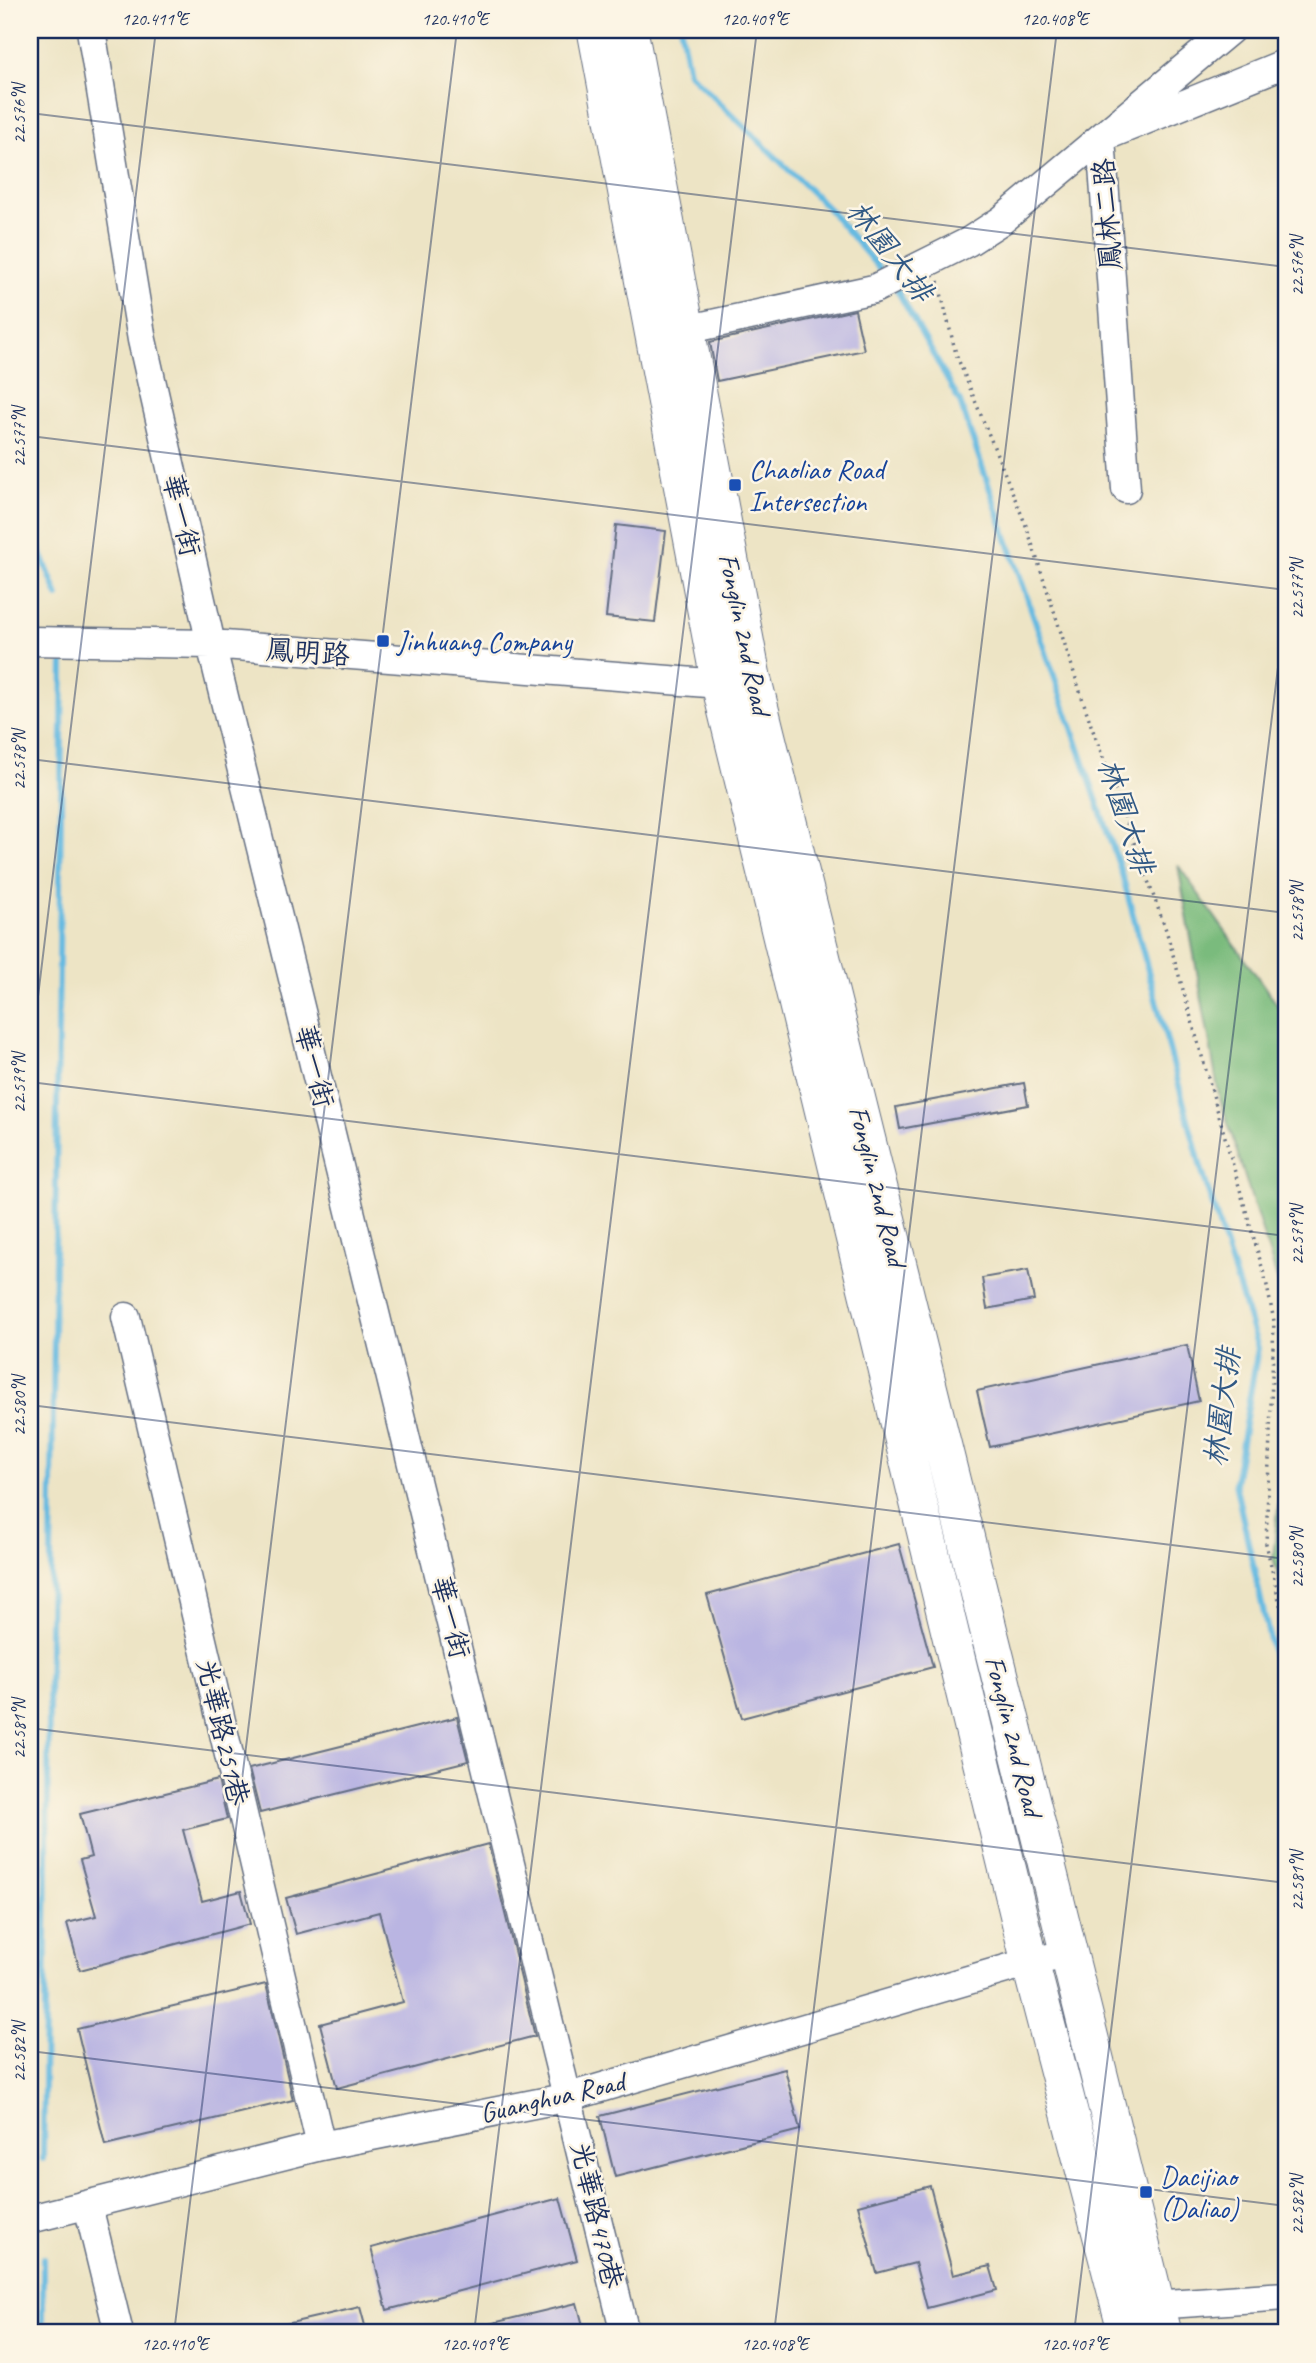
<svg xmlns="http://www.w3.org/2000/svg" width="1316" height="2363" font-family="Caveat,'LXGW WenKai TC',sans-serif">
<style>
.forest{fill:#7abb7d;stroke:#4a756e;stroke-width:2}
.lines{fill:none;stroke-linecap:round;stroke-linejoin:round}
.stream{stroke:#65bae1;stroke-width:6}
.building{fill:#bab5e2}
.minor-casing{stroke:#646e82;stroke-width:31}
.major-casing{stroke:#646e82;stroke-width:39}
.path{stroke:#646e82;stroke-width:3.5;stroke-dasharray:2 5;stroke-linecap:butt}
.minor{stroke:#fff;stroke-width:28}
.major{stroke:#fff;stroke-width:37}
.ticks{fill:none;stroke:#1b2f5e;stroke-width:2;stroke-opacity:0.45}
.transit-dot{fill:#1a4fb4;stroke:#fcf5e5;stroke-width:2.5}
.labels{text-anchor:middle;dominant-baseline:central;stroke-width:5;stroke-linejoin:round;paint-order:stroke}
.street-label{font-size:28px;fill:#1b2f5e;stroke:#fcf5e5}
.transit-label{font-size:28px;fill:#164399;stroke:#fcf5e5;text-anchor:start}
.water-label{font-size:30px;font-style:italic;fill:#315985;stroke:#fcf5e5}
.neatline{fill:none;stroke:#1b2f5e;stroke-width:2.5}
.ticks-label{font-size:18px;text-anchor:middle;fill:#1b2f5e}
</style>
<rect width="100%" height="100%" fill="#fcf5e5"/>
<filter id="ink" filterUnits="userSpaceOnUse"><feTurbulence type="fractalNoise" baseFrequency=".0143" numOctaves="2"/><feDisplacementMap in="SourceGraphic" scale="14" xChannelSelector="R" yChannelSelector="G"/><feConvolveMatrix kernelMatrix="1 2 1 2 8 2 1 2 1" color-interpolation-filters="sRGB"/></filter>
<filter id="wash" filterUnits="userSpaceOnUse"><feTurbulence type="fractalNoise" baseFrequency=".00686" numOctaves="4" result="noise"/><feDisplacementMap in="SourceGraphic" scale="28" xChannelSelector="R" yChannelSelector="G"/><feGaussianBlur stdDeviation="1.57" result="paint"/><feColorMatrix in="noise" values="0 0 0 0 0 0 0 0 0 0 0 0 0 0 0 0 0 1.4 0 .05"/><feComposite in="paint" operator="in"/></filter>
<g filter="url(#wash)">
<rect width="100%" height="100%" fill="#ede4c5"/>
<path class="forest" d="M 1178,865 L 1286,1017 L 1286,1307 L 1219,1095 Z
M 1286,1432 L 1286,1599 L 1273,1558 Z"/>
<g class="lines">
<path class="stream" d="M 681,30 L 689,73 L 825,205 L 884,274
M 896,288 L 960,402 L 1122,874 L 1202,1171 L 1258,1348 L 1235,1483 L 1286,1713
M 30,526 L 58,596
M 43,2159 L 63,658
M 43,2333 L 43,2258"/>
</g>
<g id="blocks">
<path class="building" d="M 855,310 L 864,350 L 717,381 L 710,342 Z
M 616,525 L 666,531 L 655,622 L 606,617 Z
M 1024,1083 L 1028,1105 L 900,1129 L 896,1107 Z
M 1028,1270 L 1034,1300 L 987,1309 L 982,1278 Z
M 1187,1345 L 1199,1401 L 990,1447 L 977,1391 Z
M 899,1544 L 933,1667 L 742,1718 L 707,1595 Z
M 457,1717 L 468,1761 L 260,1813 L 249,1769 Z
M 218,1780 L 227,1819 L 183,1830 L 202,1901 L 241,1891 L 250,1924 L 80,1970 L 67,1923 L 96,1916 L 80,1860 L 91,1857 L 80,1814 Z
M 488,1844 L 535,2036 L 337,2088 L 320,2024 L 403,2002 L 379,1912 L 296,1934 L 286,1898 Z
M 266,1984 L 293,2100 L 105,2145 L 77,2029 Z
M 785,2069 L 800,2130 L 615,2177 L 600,2116 Z
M 930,2186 L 953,2275 L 990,2266 L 997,2290 L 927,2308 L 915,2263 L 877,2273 L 858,2205 Z
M 560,2198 L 577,2260 L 387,2310 L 371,2248 Z
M 577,2303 L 585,2333 L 477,2333 L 476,2327 Z
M 360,2307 L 367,2333 L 274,2333 L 273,2327 Z"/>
</g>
</g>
<g filter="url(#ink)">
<use href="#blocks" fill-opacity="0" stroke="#646e82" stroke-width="2"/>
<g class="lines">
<defs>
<path id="minor" d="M 91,30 L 142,340 L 211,644 L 625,2333
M 666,334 L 874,289 L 968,242 L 1002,220 L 1230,30
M 1126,489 L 1101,138 L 1286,63
M 30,641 L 211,644 L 720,684 L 739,680
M 126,1317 L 321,2146
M 88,2206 L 119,2333
M 30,2219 L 321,2146 L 569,2097 L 1030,1962 L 1068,1954
M 1138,2306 L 1286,2296"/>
<path id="major" d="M 596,30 L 720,684 L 1030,1962 L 1127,2333
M 629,30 L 752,677 L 1163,2333"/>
</defs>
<use href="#minor" class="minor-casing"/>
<use href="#major" class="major-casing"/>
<path class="path" d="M 938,281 L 956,354 L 1027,528 L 1091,725 L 1166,930 L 1266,1281 L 1274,1321 L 1266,1544 L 1286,1630"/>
<use href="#minor" class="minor"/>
<use href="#major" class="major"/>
</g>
</g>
<path class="ticks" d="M 30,113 L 1286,267M 30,436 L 1286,590M 30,759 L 1286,913M 30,1062 L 156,30M 30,1082 L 1286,1236M 30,1405 L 1286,1559M 30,1728 L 1286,1883M 30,2051 L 1286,2206M 174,2333 L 457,30M 474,2333 L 757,30M 774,2333 L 1057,30M 1074,2333 L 1286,602"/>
<g class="transit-dot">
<rect x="728" y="478" width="14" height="14" rx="3.5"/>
<rect x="376" y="634" width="14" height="14" rx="3.5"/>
<rect x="1139" y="2185" width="14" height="14" rx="3.5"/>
</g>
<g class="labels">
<g class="street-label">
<text transform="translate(1107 214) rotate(-94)">鳳林二路</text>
<text transform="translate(182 515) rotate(77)">華一街</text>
<text transform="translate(745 634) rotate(78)">Fonglin 2nd Road</text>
<text transform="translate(308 652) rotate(4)">鳳明路</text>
<text transform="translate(315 1066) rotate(76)">華一街</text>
<text transform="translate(878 1186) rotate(76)">Fonglin 2nd Road</text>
<text transform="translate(451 1617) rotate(76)">華一街</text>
<text transform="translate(223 1732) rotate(77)">光華路251巷</text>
<text transform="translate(1014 1736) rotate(76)">Fonglin 2nd Road</text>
<text transform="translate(552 2097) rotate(-13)">Guanghua Road</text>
<text transform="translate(597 2215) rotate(77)">光華路470巷</text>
</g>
<g class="transit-label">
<text x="749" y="469">Chaoliao Road<tspan x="749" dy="32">Intersection</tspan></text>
<text x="397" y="641">Jinhuang Company</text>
<text x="1160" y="2176">Dacijiao<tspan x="1160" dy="32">(Daliao)</tspan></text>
</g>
<g class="water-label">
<text transform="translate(890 251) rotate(52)">林園大排</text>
<text transform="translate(1126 816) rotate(72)">林園大排</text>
<text transform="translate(1222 1407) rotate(-83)">林園大排</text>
</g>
</g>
<rect width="1316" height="2363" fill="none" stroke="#fcf5e5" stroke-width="77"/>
<rect x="38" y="38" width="1240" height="2286" class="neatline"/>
<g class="ticks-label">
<text x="155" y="25">120.411°E</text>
<text x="455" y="25">120.410°E</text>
<text x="755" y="25">120.409°E</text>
<text x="1055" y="25">120.408°E</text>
<text transform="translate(19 114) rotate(-90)" y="6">22.576°N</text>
<text transform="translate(1297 266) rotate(-90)" y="6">22.576°N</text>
<text transform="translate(19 437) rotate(-90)" y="6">22.577°N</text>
<text transform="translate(1297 589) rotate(-90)" y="6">22.577°N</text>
<text transform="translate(19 760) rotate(-90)" y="6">22.578°N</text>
<text transform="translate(1297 912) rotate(-90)" y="6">22.578°N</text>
<text transform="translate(19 1083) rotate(-90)" y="6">22.579°N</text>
<text transform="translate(1297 1235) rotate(-90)" y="6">22.579°N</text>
<text transform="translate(19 1406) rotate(-90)" y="6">22.580°N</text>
<text transform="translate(1297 1558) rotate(-90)" y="6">22.580°N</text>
<text transform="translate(19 1729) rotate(-90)" y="6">22.581°N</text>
<text transform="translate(1297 1881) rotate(-90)" y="6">22.581°N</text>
<text transform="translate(19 2052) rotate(-90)" y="6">22.582°N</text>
<text transform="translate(1297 2205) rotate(-90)" y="6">22.582°N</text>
<text x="175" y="2350">120.410°E</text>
<text x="475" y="2350">120.409°E</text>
<text x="775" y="2350">120.408°E</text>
<text x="1075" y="2350">120.407°E</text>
</g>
</svg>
